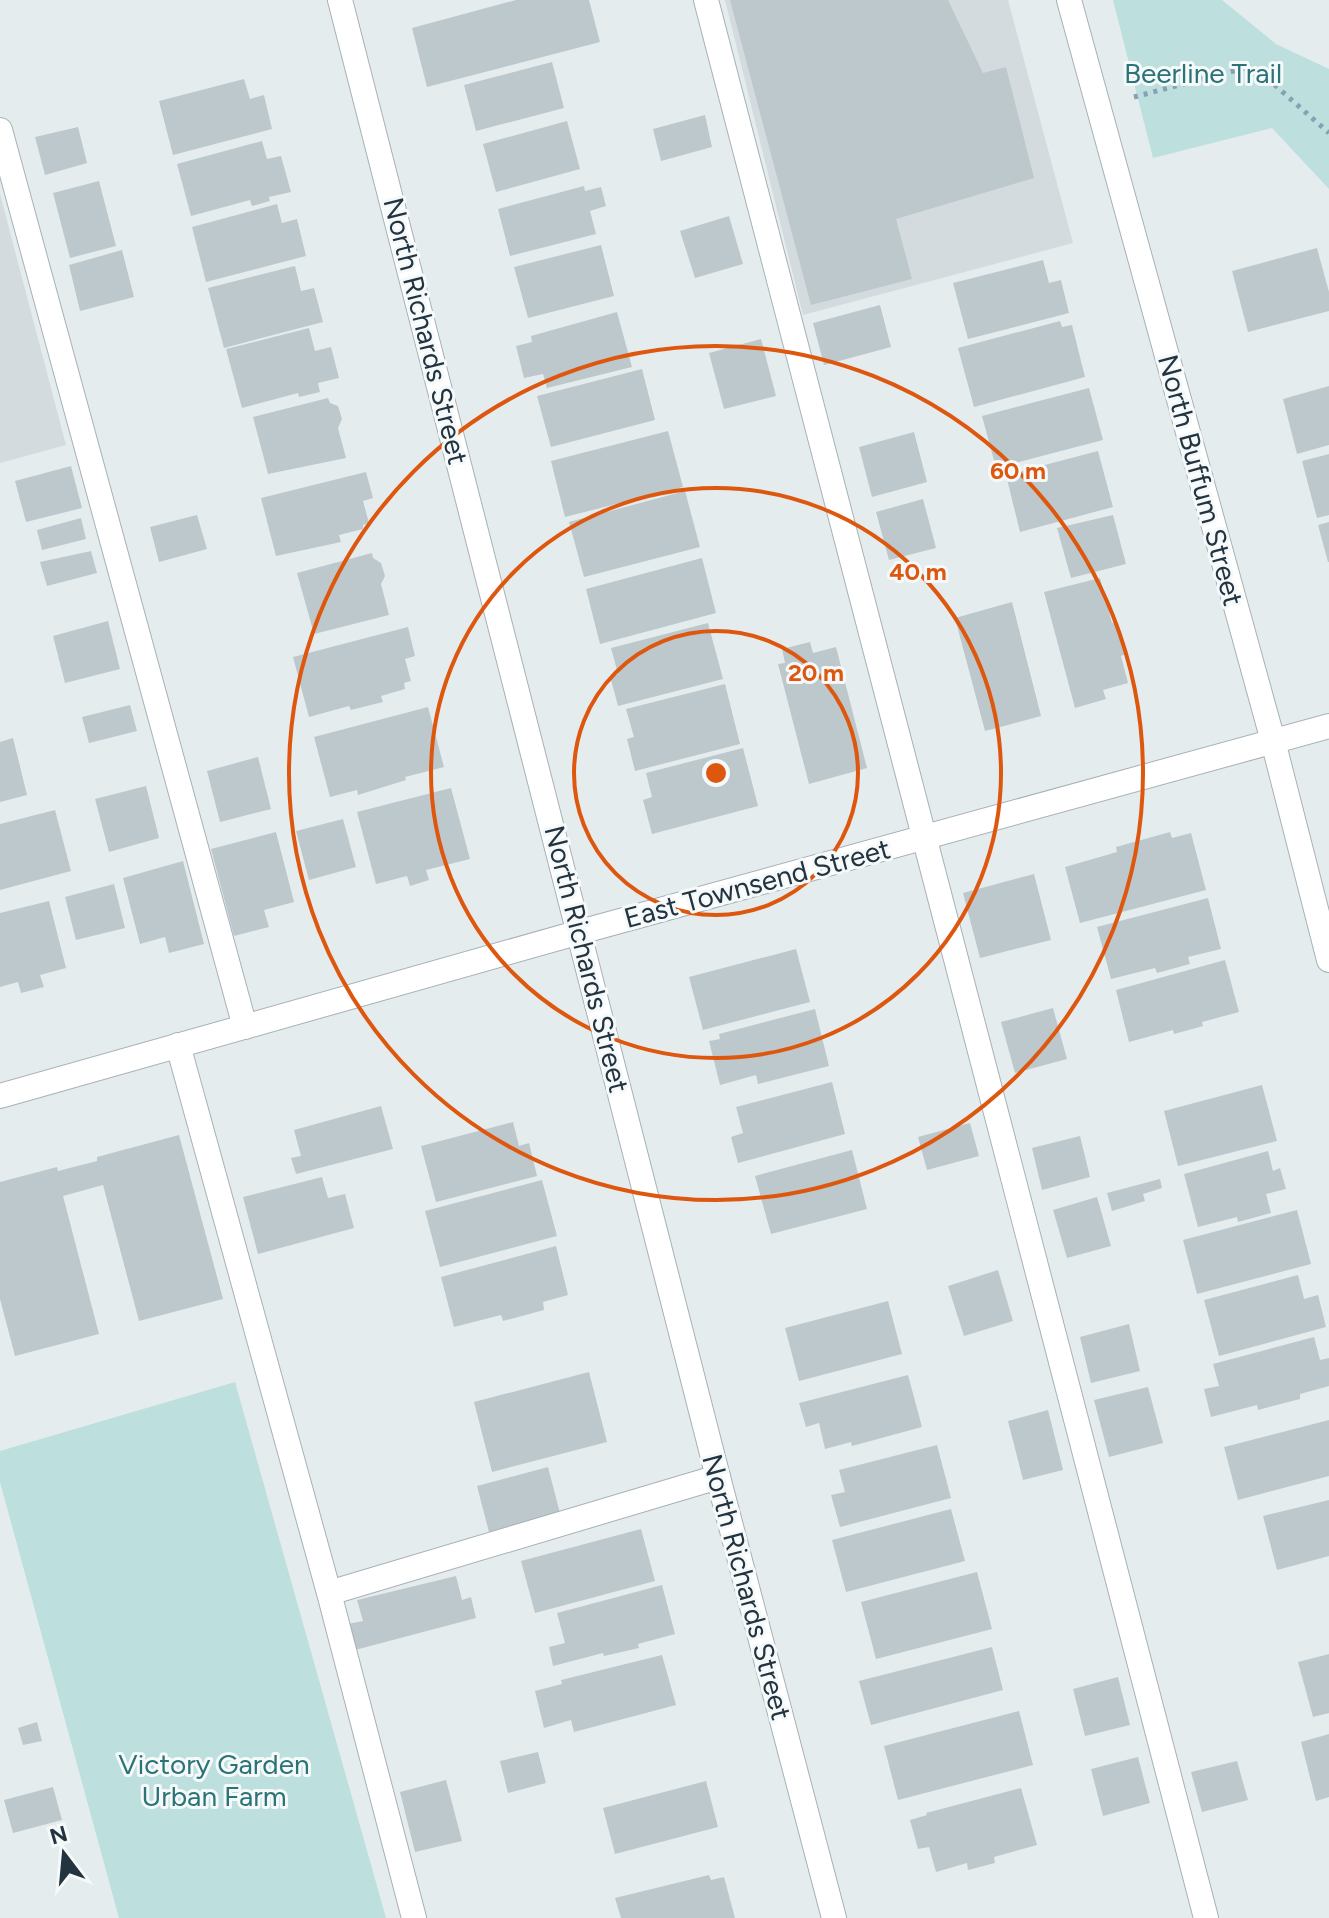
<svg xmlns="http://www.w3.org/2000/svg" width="1329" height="1918" font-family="Figtree,sans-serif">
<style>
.built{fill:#d3dbde}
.green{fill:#bddfdd}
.building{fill:#bdc8cc}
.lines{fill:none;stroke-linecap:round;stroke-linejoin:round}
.lane-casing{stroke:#a7b1b6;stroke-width:26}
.street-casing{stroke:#a7b1b6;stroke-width:26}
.path{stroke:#85a2b2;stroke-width:5;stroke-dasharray:4 6;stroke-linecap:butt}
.lane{stroke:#fff;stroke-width:24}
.street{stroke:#fff;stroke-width:24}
.ring{fill:none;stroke:#de570f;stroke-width:4}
.labels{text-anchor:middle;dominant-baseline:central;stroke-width:6;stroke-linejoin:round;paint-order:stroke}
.park-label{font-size:28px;fill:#2c7378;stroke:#f5f9fa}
.street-label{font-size:28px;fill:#233440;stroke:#f5f9fa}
.centre{fill:#de570f;stroke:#f5f9fa;stroke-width:4}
.ring-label{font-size:24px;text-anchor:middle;font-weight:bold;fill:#de570f;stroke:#f5f9fa;stroke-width:6;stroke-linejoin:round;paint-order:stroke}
</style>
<rect width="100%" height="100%" fill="#e5ecee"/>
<path class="built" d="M 725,0 L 1008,0 L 1073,243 L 803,315 Z
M 0,194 L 66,445 L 0,463 Z"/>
<path class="green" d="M 1113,0 L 1222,0 L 1276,44 L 1329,69 L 1329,189 L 1272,128 L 1153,158 Z
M 235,1382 L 386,1918 L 119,1918 L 0,1482 L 0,1451 Z"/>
<path class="building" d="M 516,0 L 589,0 L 600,42 L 427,87 L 412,28 Z
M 730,0 L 948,0 L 983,73 L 1006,67 L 1034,178 L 896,219 L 912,279 L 811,305 Z
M 552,62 L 564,108 L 476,131 L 464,85 Z
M 244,79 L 250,99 L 264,95 L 272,129 L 173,155 L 159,101 Z
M 705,115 L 712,147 L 661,161 L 653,129 Z
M 567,121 L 580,169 L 496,192 L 483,144 Z
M 78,127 L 87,163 L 45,175 L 35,137 Z
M 262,141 L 267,159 L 281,156 L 291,192 L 269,197 L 270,201 L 252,206 L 250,200 L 191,216 L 177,164 Z
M 99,181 L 116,246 L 70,258 L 53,193 Z
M 584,186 L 585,191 L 601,187 L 606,206 L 590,211 L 596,234 L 510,256 L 498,209 Z
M 277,204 L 282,223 L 297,219 L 306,256 L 206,282 L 192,227 Z
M 729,216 L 743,264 L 695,278 L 680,231 Z
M 601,245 L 614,296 L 528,318 L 514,267 Z
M 1317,248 L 1329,292 L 1329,311 L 1248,332 L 1232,271 Z
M 122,250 L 134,297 L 80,311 L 69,265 Z
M 1043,260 L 1049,283 L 1061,280 L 1069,313 L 968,339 L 953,283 Z
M 295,266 L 301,291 L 314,288 L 323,322 L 224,348 L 208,288 Z
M 880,305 L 891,347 L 824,365 L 813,323 Z
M 617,312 L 632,367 L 547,388 L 543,374 L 524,378 L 516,346 L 532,342 L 531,336 Z
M 1060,321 L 1062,327 L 1072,325 L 1085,377 L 974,407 L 958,348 Z
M 309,328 L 315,351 L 331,347 L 339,378 L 318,383 L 320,392 L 299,397 L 298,393 L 242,408 L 226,349 Z
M 761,339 L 776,396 L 724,409 L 709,353 Z
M 642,369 L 655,420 L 551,447 L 537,396 Z
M 1329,386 L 1329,445 L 1297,454 L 1283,399 Z
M 1089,388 L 1103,440 L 996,468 L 982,416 Z
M 328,398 L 330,403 L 338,406 L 342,419 L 338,428 L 346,458 L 268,474 L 253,417 Z
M 668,431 L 683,487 L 565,517 L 551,461 Z
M 914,432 L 927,482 L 872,497 L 859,447 Z
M 1098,451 L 1113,507 L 1020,532 L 1006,475 Z
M 1329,454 L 1329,515 L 1317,518 L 1302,461 Z
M 71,466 L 82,508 L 26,522 L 15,481 Z
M 366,472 L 373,498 L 363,501 L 369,523 L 363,525 L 363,529 L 339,535 L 341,542 L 276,556 L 261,498 Z
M 685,491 L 700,547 L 584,577 L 569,522 Z
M 923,499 L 936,548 L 889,560 L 876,512 Z
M 197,515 L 207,549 L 159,562 L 150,527 Z
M 1113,515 L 1126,564 L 1071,578 L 1057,528 Z
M 81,518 L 86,539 L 42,550 L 37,530 Z
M 1329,522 L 1329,562 L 1328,562 L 1318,525 Z
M 91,551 L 97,573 L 47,586 L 40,562 Z
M 372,553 L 373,558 L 381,563 L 385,576 L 381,584 L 389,615 L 314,634 L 297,573 Z
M 702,558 L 716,613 L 600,644 L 586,589 Z
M 1100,578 L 1112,623 L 1118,622 L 1126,654 L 1121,656 L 1128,683 L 1103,690 L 1106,699 L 1075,708 L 1044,592 Z
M 1012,602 L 1041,716 L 985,731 L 955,618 Z
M 108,621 L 120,669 L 65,683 L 53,636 Z
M 708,623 L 723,679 L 618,706 L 610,676 L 618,674 L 611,648 Z
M 408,627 L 415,656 L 405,659 L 411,681 L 404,683 L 405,689 L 381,696 L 383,702 L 351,710 L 349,706 L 309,717 L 293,657 Z
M 810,642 L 813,653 L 836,647 L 867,768 L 809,784 L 778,664 L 785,663 L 782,649 Z
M 725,684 L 740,744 L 635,771 L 627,739 L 634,737 L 626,709 Z
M 130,705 L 137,731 L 89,743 L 82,717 Z
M 428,707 L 444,767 L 405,777 L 406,780 L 358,795 L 357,790 L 330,797 L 314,737 Z
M 13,738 L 27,795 L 0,802 L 0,742 Z
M 743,748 L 758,806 L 652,834 L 643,800 L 652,797 L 646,773 Z
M 258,757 L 271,809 L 220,822 L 207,771 Z
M 146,786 L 159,838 L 109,852 L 95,799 Z
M 451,788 L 470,859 L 426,870 L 429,880 L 410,886 L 407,876 L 376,884 L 357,812 Z
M 55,810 L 71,871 L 0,890 L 0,824 Z
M 343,819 L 356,867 L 309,880 L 296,831 Z
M 276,832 L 294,902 L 264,910 L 269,927 L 234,936 L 211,849 Z
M 1170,832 L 1172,838 L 1191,833 L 1206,890 L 1080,923 L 1065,867 L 1117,852 L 1116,847 Z
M 183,861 L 204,944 L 169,953 L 165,937 L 140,944 L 123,878 Z
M 1034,874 L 1051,940 L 980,958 L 963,893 Z
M 114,884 L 125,928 L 76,940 L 65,897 Z
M 1208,898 L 1221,949 L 1188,957 L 1190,964 L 1157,973 L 1155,968 L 1111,979 L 1097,927 Z
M 49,901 L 66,968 L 40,975 L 44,987 L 21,993 L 18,982 L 0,987 L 0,913 Z
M 796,949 L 810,1002 L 703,1030 L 689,977 Z
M 1225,960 L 1239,1012 L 1202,1022 L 1203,1026 L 1174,1034 L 1173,1030 L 1129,1042 L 1116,990 Z
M 1053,1008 L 1067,1059 L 1015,1073 L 1001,1022 Z
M 815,1009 L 829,1066 L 758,1084 L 756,1075 L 720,1085 L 709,1041 L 720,1039 L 719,1034 Z
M 832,1082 L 845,1134 L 738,1163 L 731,1137 L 743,1133 L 736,1107 Z
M 1262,1085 L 1277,1141 L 1178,1166 L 1164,1111 Z
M 381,1106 L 393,1149 L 296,1174 L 291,1158 L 301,1156 L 294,1130 Z
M 513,1122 L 519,1146 L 529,1143 L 537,1176 L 436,1202 L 421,1146 Z
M 970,1123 L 979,1156 L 927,1170 L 918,1137 Z
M 179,1135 L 223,1299 L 139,1321 L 103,1185 L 63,1196 L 99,1334 L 15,1356 L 0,1299 L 0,1182 L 57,1167 L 58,1171 L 97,1161 L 97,1157 Z
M 1080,1136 L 1090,1177 L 1042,1190 L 1032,1148 Z
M 852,1150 L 867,1209 L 771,1234 L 755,1176 Z
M 1268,1151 L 1273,1171 L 1280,1168 L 1286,1189 L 1266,1194 L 1271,1213 L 1238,1222 L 1237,1217 L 1198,1227 L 1184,1174 Z
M 322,1177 L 328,1198 L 345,1194 L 354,1228 L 258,1254 L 243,1197 Z
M 1160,1179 L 1162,1188 L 1143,1194 L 1145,1201 L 1112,1211 L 1107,1193 Z
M 542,1180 L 557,1236 L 440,1267 L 425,1211 Z
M 1097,1197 L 1111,1246 L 1067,1258 L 1053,1210 Z
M 1297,1210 L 1311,1264 L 1197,1294 L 1183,1240 Z
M 556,1246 L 568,1295 L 543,1302 L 544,1310 L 503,1321 L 501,1315 L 454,1327 L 441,1277 Z
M 998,1270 L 1013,1321 L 964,1336 L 948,1286 Z
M 1298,1275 L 1304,1299 L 1318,1295 L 1326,1327 L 1219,1356 L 1204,1300 Z
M 888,1301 L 902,1354 L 799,1381 L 785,1328 Z
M 1129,1324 L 1140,1371 L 1091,1383 L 1080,1337 Z
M 1314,1337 L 1320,1360 L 1329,1358 L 1329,1386 L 1300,1394 L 1300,1399 L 1258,1410 L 1257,1405 L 1211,1417 L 1204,1389 L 1219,1386 L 1213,1364 Z
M 589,1372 L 607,1442 L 492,1472 L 474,1402 Z
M 908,1375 L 922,1427 L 852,1446 L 851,1442 L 825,1449 L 819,1423 L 806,1427 L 799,1403 Z
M 1148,1387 L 1163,1443 L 1109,1457 L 1094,1400 Z
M 1048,1410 L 1063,1470 L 1023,1480 L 1008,1421 Z
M 1329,1420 L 1329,1476 L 1238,1500 L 1224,1447 Z
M 937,1445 L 951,1498 L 840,1527 L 831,1495 L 845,1492 L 839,1470 Z
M 548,1467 L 560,1513 L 489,1532 L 477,1486 Z
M 1329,1500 L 1329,1556 L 1277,1570 L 1263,1516 Z
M 951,1509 L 965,1561 L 846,1592 L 832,1540 Z
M 641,1529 L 655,1581 L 535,1613 L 521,1561 Z
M 977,1572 L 992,1629 L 876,1659 L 861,1602 Z
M 456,1576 L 462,1600 L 471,1597 L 476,1618 L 355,1650 L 348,1624 L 363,1621 L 357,1600 Z
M 662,1585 L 675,1634 L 638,1644 L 639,1648 L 604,1656 L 603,1653 L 553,1666 L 549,1647 L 565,1643 L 557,1613 Z
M 992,1647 L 1003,1690 L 871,1725 L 859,1681 Z
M 1329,1654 L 1329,1713 L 1313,1717 L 1298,1662 Z
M 662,1655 L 676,1705 L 574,1732 L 571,1720 L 544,1728 L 535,1691 L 562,1684 L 561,1680 Z
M 1118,1677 L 1130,1725 L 1085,1736 L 1073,1689 Z
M 1019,1711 L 1033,1765 L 898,1800 L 884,1746 Z
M 37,1722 L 42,1741 L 23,1745 L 18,1728 Z
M 1329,1734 L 1329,1797 L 1316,1801 L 1301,1742 Z
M 538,1752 L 546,1783 L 508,1793 L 500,1761 Z
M 1138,1757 L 1150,1803 L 1103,1816 L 1091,1769 Z
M 1237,1761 L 1248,1800 L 1202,1812 L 1191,1772 Z
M 446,1780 L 462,1841 L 415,1852 L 400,1792 Z
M 706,1781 L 718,1827 L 615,1854 L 603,1808 Z
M 53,1787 L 62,1820 L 13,1833 L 4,1800 Z
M 1021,1788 L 1037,1845 L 994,1857 L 995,1863 L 968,1870 L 967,1863 L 936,1872 L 929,1847 L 918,1849 L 910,1820 L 927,1815 L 926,1813 Z
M 709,1875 L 711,1880 L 724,1877 L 735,1918 L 621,1918 L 615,1898 Z"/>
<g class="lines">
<defs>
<path id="lane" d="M 706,0 L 1206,1918
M 0,130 L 245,1027
M 178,1045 L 329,1593 L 718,1477
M 329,1593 L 414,1918"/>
<path id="street" d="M 340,0 L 718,1477 L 834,1918
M 1069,0 L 1273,741 L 1329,960
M 0,1096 L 580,932 L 1329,726"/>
</defs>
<use href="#lane" class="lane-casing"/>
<use href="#street" class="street-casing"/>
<path class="path" d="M 1134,97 L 1249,67 L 1268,79 L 1329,133"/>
<use href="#lane" class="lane"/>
<use href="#street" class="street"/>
</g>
<g class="ring">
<circle cx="716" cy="773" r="142"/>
<circle cx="716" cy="773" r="285"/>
<circle cx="716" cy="773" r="427"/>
</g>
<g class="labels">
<g class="park-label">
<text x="1203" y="73">Beerline Trail</text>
<text x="214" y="1764">Victory Garden<tspan x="214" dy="32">Urban Farm</tspan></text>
</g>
<g class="street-label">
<text transform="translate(426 331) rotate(76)">North Richards Street</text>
<text transform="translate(1201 480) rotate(75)">North Buffum Street</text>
<text transform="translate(757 883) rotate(-15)">East Townsend Street</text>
<text transform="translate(587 959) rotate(76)">North Richards Street</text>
<text transform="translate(747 1587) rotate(75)">North Richards Street</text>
</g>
</g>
<circle cx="716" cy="773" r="12" class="centre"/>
<g class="ring-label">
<text x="1018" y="479">60 m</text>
<text x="918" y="580">40 m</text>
<text x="816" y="681">20 m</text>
</g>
<g transform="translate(64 1854) rotate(344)" stroke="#f5f9fa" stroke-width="6" paint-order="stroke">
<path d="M0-6L14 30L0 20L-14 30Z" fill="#233440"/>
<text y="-12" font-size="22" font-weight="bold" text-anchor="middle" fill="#233440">N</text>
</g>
</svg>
